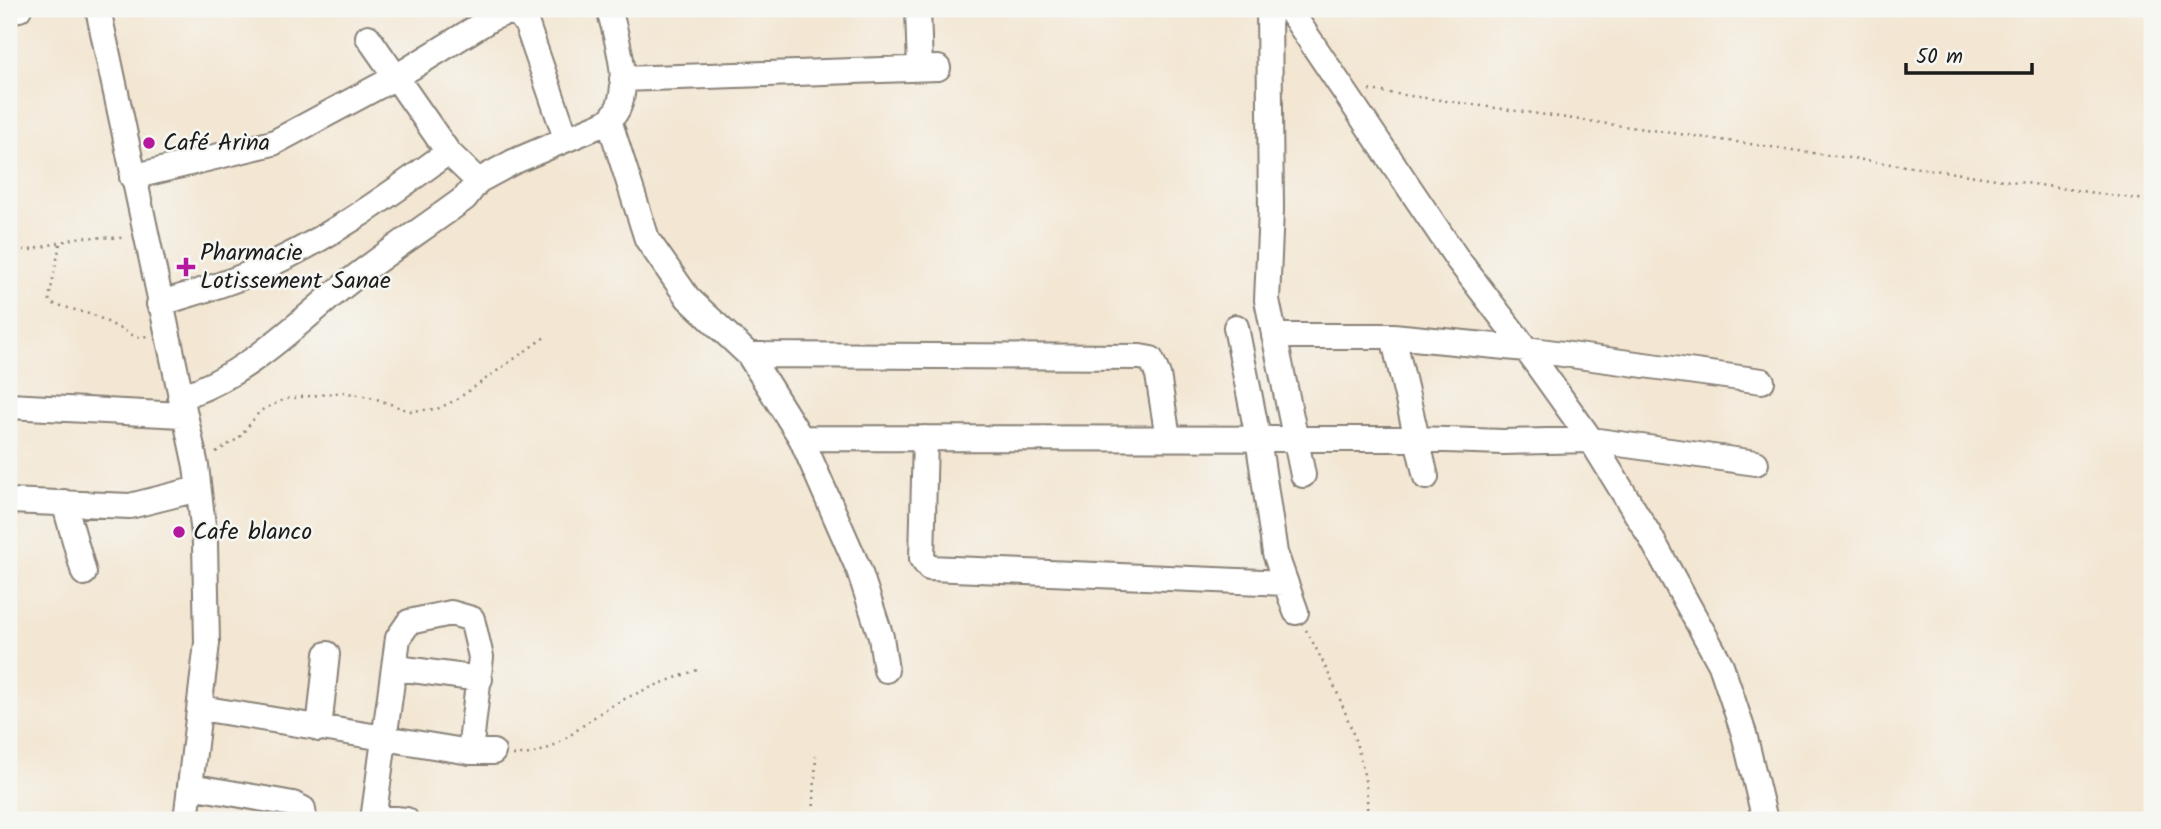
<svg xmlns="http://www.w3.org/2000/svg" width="2161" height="829" font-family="Kalam,sans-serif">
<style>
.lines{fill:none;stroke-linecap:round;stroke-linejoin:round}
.minor-casing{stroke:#888177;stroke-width:28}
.path{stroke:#888177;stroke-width:2.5;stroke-dasharray:2 5;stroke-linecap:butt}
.minor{stroke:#fff;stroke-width:24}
.poi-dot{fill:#b5179e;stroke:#f6f6f2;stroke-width:2.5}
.labels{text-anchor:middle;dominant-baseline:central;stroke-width:5;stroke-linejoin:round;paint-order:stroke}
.poi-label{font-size:24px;fill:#1c1c1c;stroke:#f6f6f2;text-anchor:start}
</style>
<rect width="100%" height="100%" fill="#f6f6f2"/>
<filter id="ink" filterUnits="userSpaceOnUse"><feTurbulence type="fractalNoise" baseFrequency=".0143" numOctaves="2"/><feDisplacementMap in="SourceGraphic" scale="14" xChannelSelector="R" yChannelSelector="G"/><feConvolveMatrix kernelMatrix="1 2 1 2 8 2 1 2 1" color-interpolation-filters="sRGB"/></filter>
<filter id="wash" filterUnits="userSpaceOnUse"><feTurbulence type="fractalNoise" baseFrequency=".00686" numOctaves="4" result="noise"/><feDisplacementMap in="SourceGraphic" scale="28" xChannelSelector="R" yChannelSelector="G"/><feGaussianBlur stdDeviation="1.57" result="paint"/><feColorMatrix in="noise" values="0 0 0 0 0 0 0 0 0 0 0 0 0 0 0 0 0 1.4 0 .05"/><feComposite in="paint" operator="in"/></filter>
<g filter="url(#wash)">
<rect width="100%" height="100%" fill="#f3e6d2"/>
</g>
<g filter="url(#ink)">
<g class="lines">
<defs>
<path id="minor" d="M 98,9 L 196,466 L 205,543 L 207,643 L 186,820
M 918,9 L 920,68
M 1269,9 L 1271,210 L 1267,300 L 1303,475
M 1289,9 L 1458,260 L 1526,349 L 1591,440 L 1650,536 L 1721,665 L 1744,734 L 1765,820
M 9,11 L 19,9
M 368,37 L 448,152 L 478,181 L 513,162 L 605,123 C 638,102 617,40 609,9
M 622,79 L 938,68
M 609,120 L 647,239 L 688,298 L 749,355 L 801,438 L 859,570 L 881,637 L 886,670
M 132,177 L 273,143 L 396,77 L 492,18 L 507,12 L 519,14 L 527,25 L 566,138
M 159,304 C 189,294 222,286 251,273 C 323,243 386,198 448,152
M 1236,327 L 1258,438 L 1275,553 L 1296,612
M 1274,336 L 1393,336 L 1526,349 L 1762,381
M 1393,336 L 1426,477
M 749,355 L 1140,357 L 1151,359 L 1158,375 L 1168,438
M 180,397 C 241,378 287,333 335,293 C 376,259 422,230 465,198 L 478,181
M 9,406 L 182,415
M 801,438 L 1417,439 L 1503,442 L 1591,440 L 1756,463
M 925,438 L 922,559 L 929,568 L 1285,583
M 9,501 L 130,506 L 198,489
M 64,502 L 84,573
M 397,668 L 480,679
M 200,708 L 470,752
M 319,729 L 327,654
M 190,786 L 293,804 L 303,809 L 304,820
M 374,817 L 406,820
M 373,820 L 398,638 L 409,622 L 451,613 L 472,619 L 481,657 L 470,752 L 493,752"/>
</defs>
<use href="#minor" class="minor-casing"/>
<path class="path" d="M 1369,90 L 2152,201
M 60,244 L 49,299 L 51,303 L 96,316 L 136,337 L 148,336
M 9,250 L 30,250 L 81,237 L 126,238
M 216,452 L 239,438 L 260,411 L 285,399 L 343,392 L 374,398 L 409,411 L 437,409 L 456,400 L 545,337
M 1306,630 C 1332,676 1375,768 1366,820
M 513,755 C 554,757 576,727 608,708 C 635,692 667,681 697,670
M 813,820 L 816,756"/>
<use href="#minor" class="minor"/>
</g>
</g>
<g class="poi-dot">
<circle cx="149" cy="143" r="7"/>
<path d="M182.5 256.5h7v7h7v7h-7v7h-7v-7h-7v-7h7z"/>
<circle cx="179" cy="532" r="7"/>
</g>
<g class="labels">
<g class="poi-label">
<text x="163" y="143">Café Arina</text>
<text x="200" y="253">Pharmacie<tspan x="200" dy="28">Lotissement Sanae</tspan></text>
<text x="193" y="532">Cafe blanco</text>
</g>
</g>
<rect width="2161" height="829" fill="none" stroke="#f6f6f2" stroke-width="35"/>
<path d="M1906 63v10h126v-10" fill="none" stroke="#1c1c1c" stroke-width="3.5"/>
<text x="1916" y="63" font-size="21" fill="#1c1c1c" stroke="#f6f6f2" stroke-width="5" paint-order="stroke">50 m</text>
</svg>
